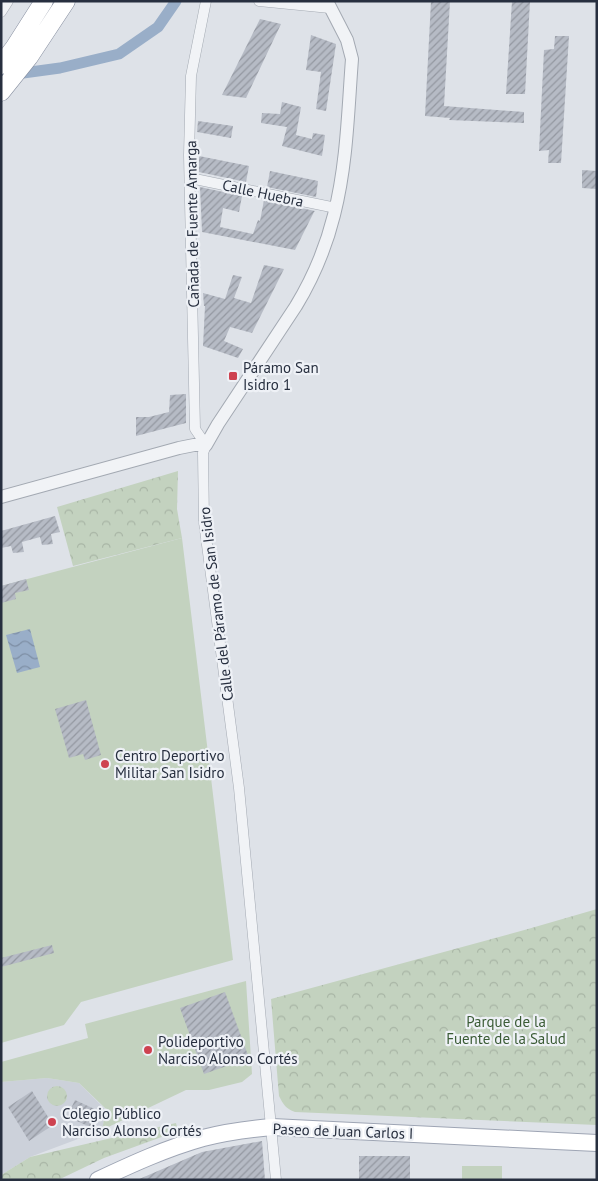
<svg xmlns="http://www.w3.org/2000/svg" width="598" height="1181" font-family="'PT Sans',sans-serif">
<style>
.built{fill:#ccd1da}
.forest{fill:url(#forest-crowns)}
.pitch{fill:#c3d2bf}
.water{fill:url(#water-waves)}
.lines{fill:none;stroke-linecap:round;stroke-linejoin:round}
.canal{stroke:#99aec8;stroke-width:11}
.building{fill:url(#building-hatch)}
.minor-casing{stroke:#a3a9b2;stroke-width:11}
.tertiary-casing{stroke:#a3a9b2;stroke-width:14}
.primary-casing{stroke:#9ea5b4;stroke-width:18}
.trunk-casing{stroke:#868e9f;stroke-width:19}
.minor{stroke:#f1f3f6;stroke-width:10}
.tertiary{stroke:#f1f3f6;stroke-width:12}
.primary{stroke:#fff;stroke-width:16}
.trunk{stroke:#fff;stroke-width:18}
.poi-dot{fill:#ce4250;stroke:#eef1f6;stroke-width:2}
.labels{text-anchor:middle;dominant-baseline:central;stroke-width:4.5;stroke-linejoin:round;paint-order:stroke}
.street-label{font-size:15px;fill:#272f3f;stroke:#eef1f6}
.poi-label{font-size:15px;fill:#272f3f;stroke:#eef1f6;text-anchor:start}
.park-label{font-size:15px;fill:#3a5b35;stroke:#eef1f6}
</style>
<defs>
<pattern id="forest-crowns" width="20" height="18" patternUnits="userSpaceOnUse" patternTransform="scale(1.25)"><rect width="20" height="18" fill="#c3d2bf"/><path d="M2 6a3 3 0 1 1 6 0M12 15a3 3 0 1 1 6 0" fill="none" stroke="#a8b5a5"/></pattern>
<pattern id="water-waves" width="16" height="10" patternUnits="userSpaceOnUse" patternTransform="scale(1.25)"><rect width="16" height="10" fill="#99aec8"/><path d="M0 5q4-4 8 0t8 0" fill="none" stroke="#7d8ea4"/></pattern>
<pattern id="building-hatch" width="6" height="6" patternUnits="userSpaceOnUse" patternTransform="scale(1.25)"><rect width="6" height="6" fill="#b6bbc5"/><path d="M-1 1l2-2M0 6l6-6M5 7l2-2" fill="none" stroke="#9498a1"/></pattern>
</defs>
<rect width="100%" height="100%" fill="#dee2e8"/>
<path class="built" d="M 47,1078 L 79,1083 L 106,1110 L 102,1130 L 30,1157 L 1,1175 L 1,1082 Z"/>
<path class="forest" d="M 178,471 L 177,509 L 182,538 L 73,566 L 57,507 Z
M 597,909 L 597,1125 L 295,1112 C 286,1109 283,1104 279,1096 L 271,999 L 528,929 Z
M47 1096a10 10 0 1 1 20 0a10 10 0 1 1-20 0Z
M 176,1123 L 178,1131 L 104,1158 L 58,1180 L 1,1180 L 1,1175 L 30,1157 Z"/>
<path class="pitch" d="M 182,538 L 233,960 L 81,1002 L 64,1025 L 1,1043 L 1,586 Z
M 246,981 L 252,1074 L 242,1082 L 209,1090 L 186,1090 L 102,1130 L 106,1109 L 79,1083 L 47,1078 L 1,1082 L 1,1062 L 88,1038 L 85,1024 Z
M 462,1166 L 502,1166 L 502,1180 L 462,1180 Z"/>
<path class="water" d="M 30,629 L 40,667 L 17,673 L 6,635 Z"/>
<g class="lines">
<path class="canal" d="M 1,76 L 60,68 L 119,54 L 158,27 L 176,1"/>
</g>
<path class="building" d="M 431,1 L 450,1 L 444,106 L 524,112 L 524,123 L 449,120 L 450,118 L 425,116 Z
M 512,1 L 530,1 L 525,94 L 506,94 Z
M 260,19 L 281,24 L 246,98 L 222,95 Z
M 311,35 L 336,44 L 326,111 L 316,109 L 321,72 L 306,70 Z
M 555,36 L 569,36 L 561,163 L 548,163 L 549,150 L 539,151 L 544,50 L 554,49 Z
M 282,102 L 301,107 L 296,135 L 312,139 L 313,133 L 325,135 L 322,156 L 282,146 L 287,127 L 261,123 L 262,113 L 280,114 Z
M 198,121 L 233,126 L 231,138 L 197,132 Z
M 199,156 L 249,166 L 246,182 L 199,172 Z
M 582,170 L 597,171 L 597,189 L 582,188 Z
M 270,171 L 318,181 L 316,197 L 267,187 Z
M 200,187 L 242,196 L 239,212 L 223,208 L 220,227 L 253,234 L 258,220 L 260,221 L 264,200 L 315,211 L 314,212 L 295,250 L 202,232 Z
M 264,265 L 284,269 L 252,333 L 230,327 L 224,341 L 243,349 L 238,358 L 203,346 L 205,306 L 204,306 L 203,293 L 225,299 L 233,275 L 242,277 L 234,298 L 251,303 Z
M 186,394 L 186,423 L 136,436 L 136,417 L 149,417 L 169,412 L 170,395 Z
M 55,516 L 60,532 L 51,534 L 53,544 L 42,545 L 40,537 L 22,542 L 24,552 L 13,553 L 11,546 L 1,548 L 1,531 Z
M 26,579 L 29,590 L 15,593 L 16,599 L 1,603 L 1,586 Z
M 86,700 L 101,755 L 85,760 L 83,754 L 69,758 L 55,709 Z
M 52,945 L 54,953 L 1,967 L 1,958 Z
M 225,992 L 249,1058 L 204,1074 L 180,1008 Z
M 32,1091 L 53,1125 L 29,1141 L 8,1107 Z
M 75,1100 L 101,1112 L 93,1128 L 67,1117 Z
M 262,1141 L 265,1180 L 137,1180 L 202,1152 Z
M 359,1156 L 410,1156 L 410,1180 L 359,1180 Z"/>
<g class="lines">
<defs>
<path id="minor" d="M 206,1 L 191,76 L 189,155 L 195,429 L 206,445 L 203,453 L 204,522 L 239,788 L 276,1180
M 259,1 L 330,8
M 1,12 L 8,1
M 190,178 L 336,208"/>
<path id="tertiary" d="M 1,497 L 179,448 L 194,445 L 206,445 L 218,424 L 296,306 C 313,278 326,247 334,215 C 347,164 348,111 352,59 L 347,40 L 327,1"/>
<path id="primary" d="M 98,1180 C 132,1164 167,1148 203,1138 C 226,1132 249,1129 272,1127 L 597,1143"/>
<path id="trunk" d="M 1,65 L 14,48 L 44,1
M 1,92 L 29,57 L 66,1"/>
</defs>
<use href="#minor" class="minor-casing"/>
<use href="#tertiary" class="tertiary-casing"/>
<use href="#primary" class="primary-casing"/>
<use href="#trunk" class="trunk-casing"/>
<use href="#minor" class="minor"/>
<use href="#tertiary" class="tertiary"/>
<use href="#primary" class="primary"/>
<use href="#trunk" class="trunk"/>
</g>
<g class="poi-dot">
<rect x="228" y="371" width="10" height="10" rx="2.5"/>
<circle cx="105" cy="764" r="5"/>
<circle cx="148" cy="1050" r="5"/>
<circle cx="52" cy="1122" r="5"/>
</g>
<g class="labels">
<g class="street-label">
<text transform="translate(263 193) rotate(12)">Calle Huebra</text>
<text transform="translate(192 224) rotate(-91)">Cañada de Fuente Amarga</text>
<text transform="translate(216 604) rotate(-97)">Calle del Páramo de San Isidro</text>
<text transform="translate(343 1131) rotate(2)">Paseo de Juan Carlos I</text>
</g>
<g class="poi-label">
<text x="243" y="367">Páramo San<tspan x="243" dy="17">Isidro 1</tspan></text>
<text x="115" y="755">Centro Deportivo<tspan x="115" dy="17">Militar San Isidro</tspan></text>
<text x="158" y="1041">Polideportivo<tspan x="158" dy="17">Narciso Alonso Cortés</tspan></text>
<text x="62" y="1113">Colegio Público<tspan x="62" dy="17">Narciso Alonso Cortés</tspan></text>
</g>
<g class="park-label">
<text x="506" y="1021">Parque de la<tspan x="506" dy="17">Fuente de la Salud</tspan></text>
</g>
</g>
<rect width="598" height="1181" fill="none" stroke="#272f3f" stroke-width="5"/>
</svg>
